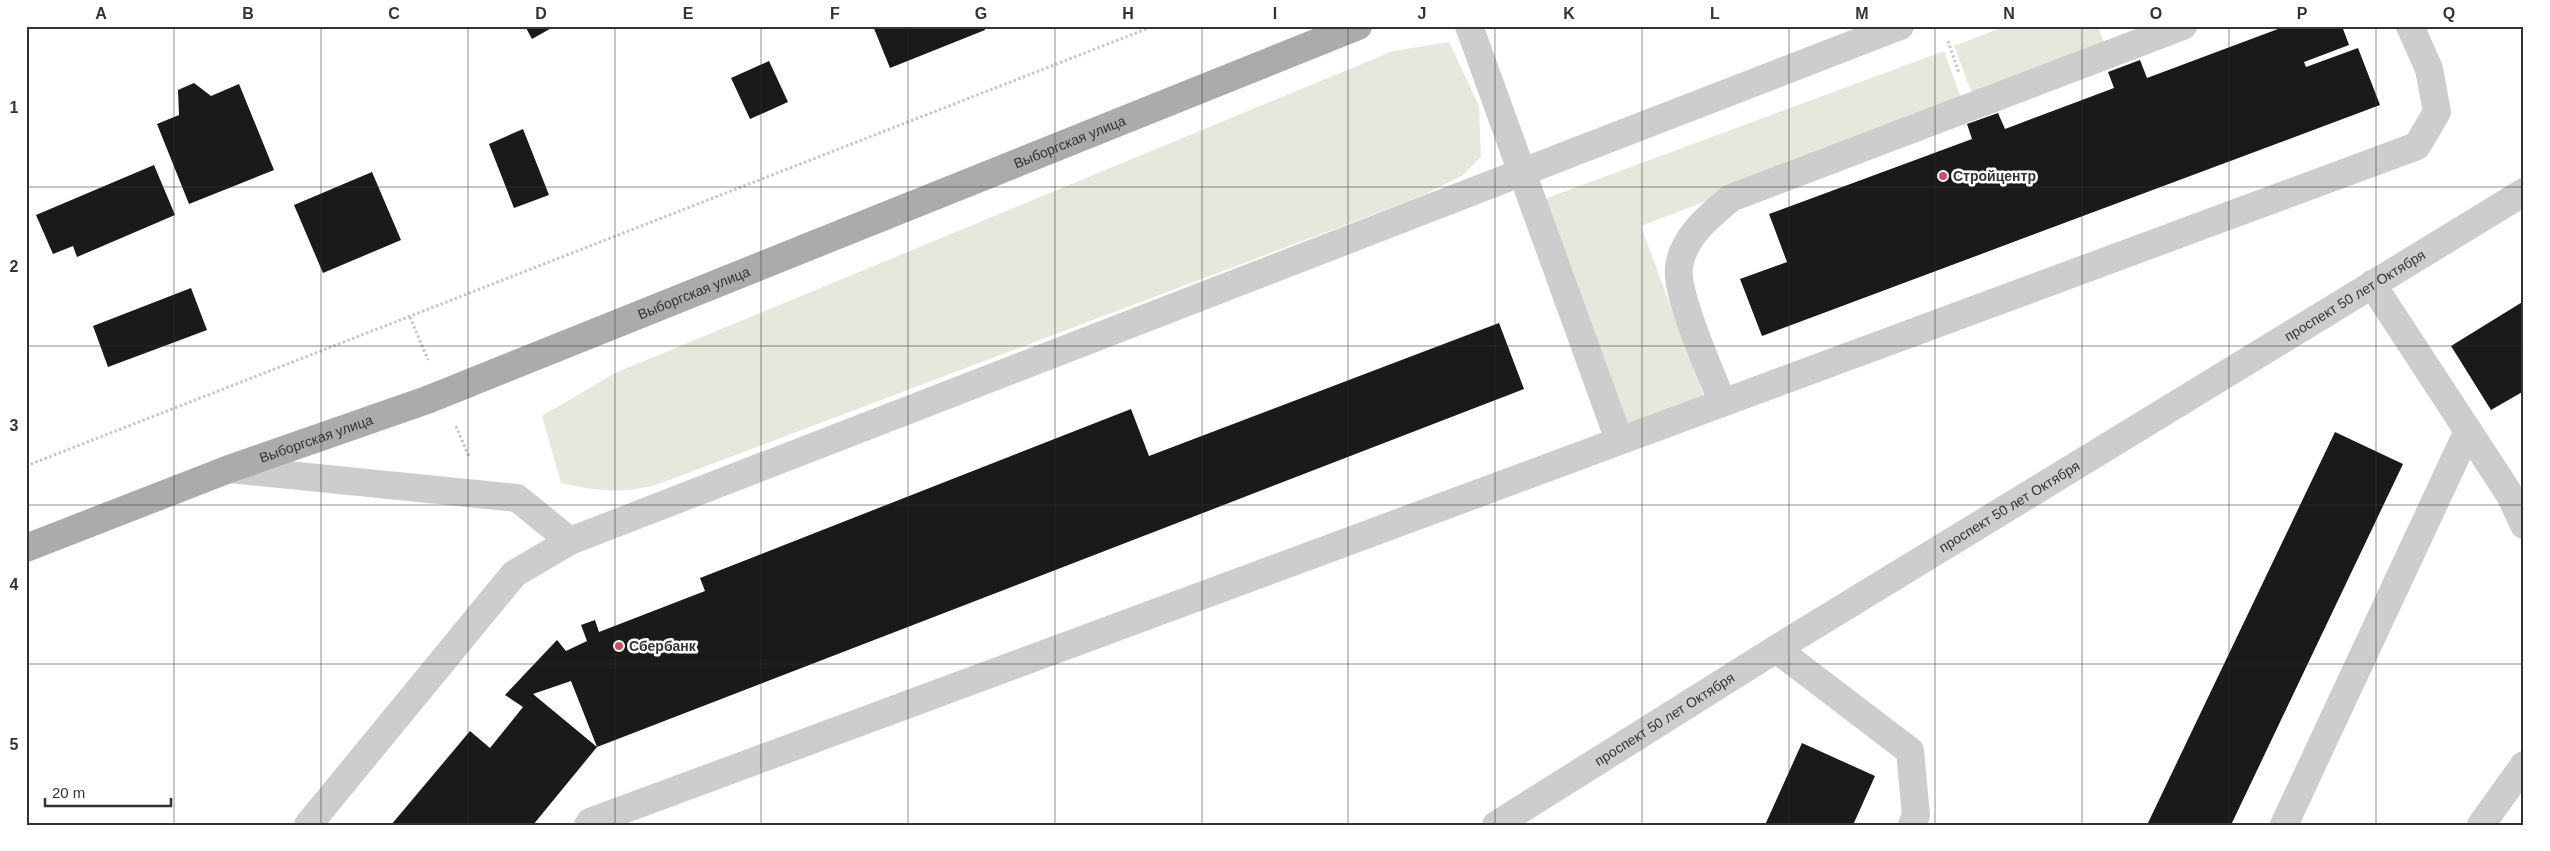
<svg xmlns="http://www.w3.org/2000/svg" width="2550" height="851" font-family="Arial,sans-serif">
<style>
.green{fill:#e4e8dd}
.building{fill:#1a1a1a;fill-rule:evenodd}
.lines{fill:none;stroke-linecap:round;stroke-linejoin:round}
.path{stroke:#c7c7c7;stroke-width:3;stroke-dasharray:2.5 2.5;stroke-linecap:butt}
.minor{stroke:#cdcdcd;stroke-width:28}
.major{stroke:#ababab;stroke-width:28}
.grid{fill:none;stroke:#333;stroke-width:1;stroke-opacity:0.55}
.poi-dot{fill:#d24d63;stroke:#fff;stroke-width:2}
.labels{text-anchor:middle;dominant-baseline:central;stroke-width:5;stroke-linejoin:round;paint-order:stroke}
.street-label{font-size:14px;fill:#333;stroke:#fff}
.poi-label{font-size:14px;font-weight:bold;fill:#333;stroke:#fff;text-anchor:start}
.neatline{fill:none;stroke:#333;stroke-width:2}
.grid-label{font-size:16px;text-anchor:middle;font-weight:bold;fill:#333}
</style>
<rect width="100%" height="100%" fill="#fff"/>
<path class="green" d="M 2006,26 L 2098,26 L 2107,50 L 1974,99 L 1954,46 Z
M 1449,42 L 1479,106 L 1481,157 L 1462,176 L 1419,197 L 656,485 C 618,494 598,491 561,483 L 542,416 L 615,373 L 1393,51 Z
M 1944,51 L 1963,103 L 1641,226 L 1706,403 L 1622,433 L 1539,201 Z"/>
<path class="building" d="M 525,26 L 555,26 L 532,39 Z
M 873,26 L 984,26 L 985,30 L 890,68 Z
M 2286,26 L 2342,26 L 2349,45 L 2304,62 L 2306,67 L 2358,48 L 2380,105 L 1762,336 L 1740,279 L 1787,262 L 1769,214 L 1972,139 L 1967,124 L 1998,113 L 2005,129 L 2114,88 L 2108,72 L 2140,60 L 2147,78 Z
M 769,61 L 788,102 L 750,119 L 731,78 Z
M 194,83 L 211,96 L 239,84 L 274,170 L 189,204 L 157,124 L 179,115 L 178,90 Z
M 523,129 L 549,195 L 514,208 L 489,144 Z
M 154,165 L 175,215 L 77,257 L 73,246 L 53,254 L 36,215 Z
M 372,172 L 401,240 L 323,273 L 294,205 Z
M 191,288 L 207,330 L 108,367 L 93,326 Z
M 2524,301 L 2524,391 L 2491,410 L 2451,346 Z
M 1499,323 L 1524,389 L 597,747 L 533,825 L 391,825 L 470,731 L 490,748 L 523,707 L 505,695 L 557,640 L 566,651 L 587,641 L 581,625 L 595,620 L 599,632 L 705,591 L 700,578 L 1131,409 L 1149,456 ZM 571,681 L 597,747 L 533,694 Z
M 2335,432 L 2403,464 L 2231,825 L 2147,825 Z
M 1802,743 L 1875,776 L 1853,825 L 1765,825 Z"/>
<g class="lines">
<path class="path" d="M 1948,41 L 1959,73
M 410,317 L 428,360
M 456,426 L 469,457
M 26,466 L 1154,26"/>
<g class="minor">
<path d="M 1469,26 L 1619,440"/>
<path d="M 2372,284 L 2510,495 L 2524,525"/>
<path d="M 1722,402 C 1711,373 1675,294 1679,267 C 1683,237 1709,216 1731,198 L 2183,26"/>
<path d="M 229,469 L 517,498 L 570,541"/>
<path d="M 1776,649 L 1910,751 L 1916,815 L 1912,825"/>
<path d="M 308,825 L 514,574 L 570,541 L 1900,26"/>
<path d="M 588,825 L 590,822 L 2417,146 L 2437,112 L 2429,69 L 2410,26"/>
<path id="s1" d="M 1496,825 L 1776,649 L 2524,192"/>
<path d="M 2284,825 L 2468,431"/>
<path d="M 2481,825 L 2524,765"/>
</g>
<path class="major" id="s2" d="M 26,548 L 229,469 L 427,400 L 1358,26"/>
</g>
<path class="grid" d="M 174,26 L 174,825M 321,26 L 321,825M 468,26 L 468,825M 615,26 L 615,825M 761,26 L 761,825M 908,26 L 908,825M 1055,26 L 1055,825M 1202,26 L 1202,825M 1348,26 L 1348,825M 1495,26 L 1495,825M 1642,26 L 1642,825M 1789,26 L 1789,825M 1935,26 L 1935,825M 2082,26 L 2082,825M 2229,26 L 2229,825M 2376,26 L 2376,825M 26,187 L 2524,187M 26,346 L 2524,346M 26,505 L 2524,505M 26,664 L 2524,664"/>
<g class="poi-dot">
<circle cx="1943" cy="176" r="5"/>
<circle cx="619" cy="646" r="5"/>
</g>
<g class="labels">
<g class="street-label">
<text stroke="none"><textPath href="#s2" startOffset="1120">Выборгская улица</textPath></text>
<text stroke="none"><textPath href="#s2" startOffset="715">Выборгская улица</textPath></text>
<text stroke="none"><textPath href="#s1" startOffset="1009">проспект 50 лет Октября</textPath></text>
<text stroke="none"><textPath href="#s2" startOffset="310">Выборгская улица</textPath></text>
<text stroke="none"><textPath href="#s1" startOffset="604">проспект 50 лет Октября</textPath></text>
<text stroke="none"><textPath href="#s1" startOffset="199">проспект 50 лет Октября</textPath></text>
</g>
<g class="poi-label">
<text x="1953" y="176">Стройцентр</text>
<text x="629" y="646">Сбербанк</text>
</g>
</g>
<rect width="2550" height="851" fill="none" stroke="#ffffff" stroke-width="55"/>
<path d="M45 798v8h126v-8" fill="none" stroke="#333333" stroke-width="2.5"/>
<text x="52" y="798" font-size="15" fill="#333333" stroke="#ffffff" stroke-width="4" paint-order="stroke">20 m</text>
<rect x="28" y="28" width="2494" height="796" class="neatline"/>
<g class="grid-label">
<text x="101" y="19">A</text>
<text x="248" y="19">B</text>
<text x="394" y="19">C</text>
<text x="541" y="19">D</text>
<text x="688" y="19">E</text>
<text x="835" y="19">F</text>
<text x="981" y="19">G</text>
<text x="1128" y="19">H</text>
<text x="1275" y="19">I</text>
<text x="1422" y="19">J</text>
<text x="1569" y="19">K</text>
<text x="1715" y="19">L</text>
<text x="1862" y="19">M</text>
<text x="2009" y="19">N</text>
<text x="2156" y="19">O</text>
<text x="2302" y="19">P</text>
<text x="2449" y="19">Q</text>
<text x="14" y="113">1</text>
<text x="14" y="272">2</text>
<text x="14" y="431">3</text>
<text x="14" y="590">4</text>
<text x="14" y="750">5</text>
</g>
</svg>
